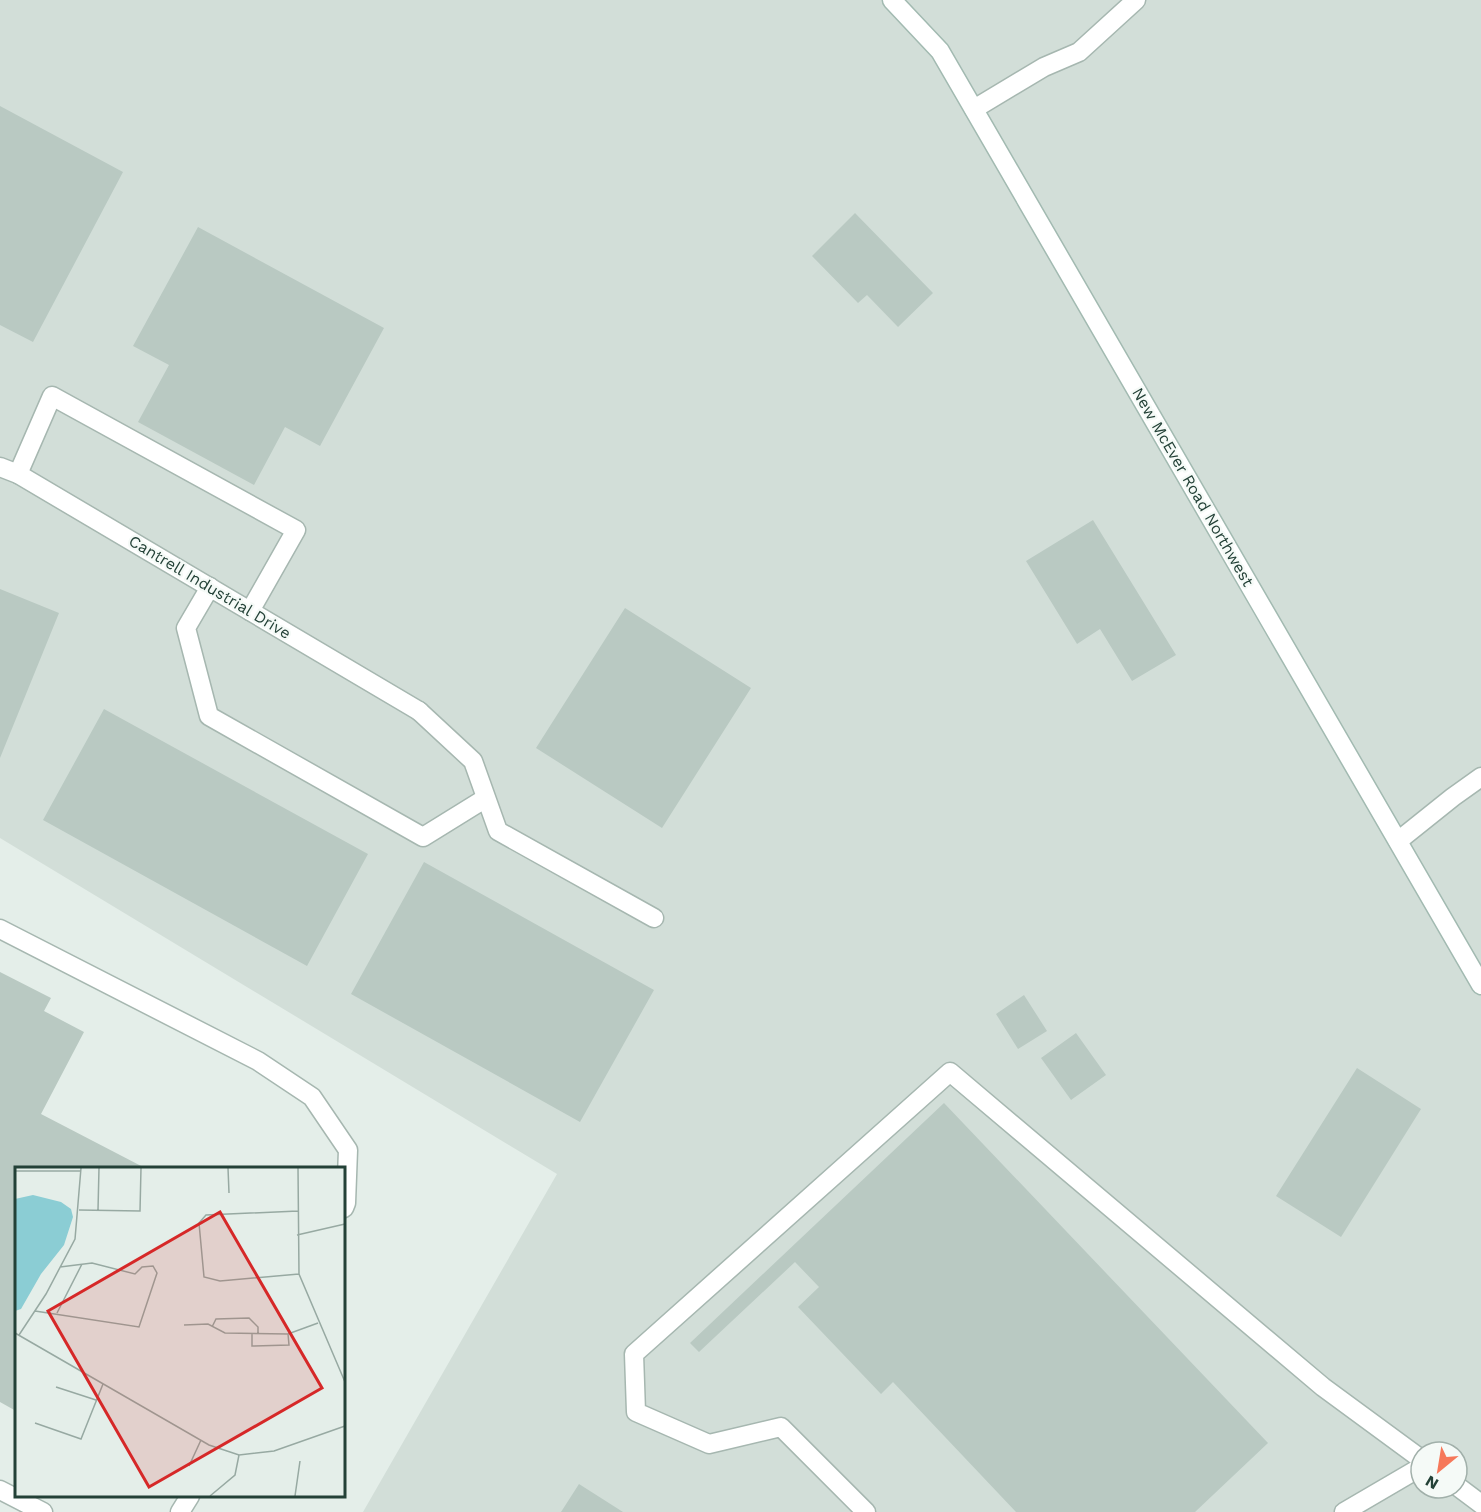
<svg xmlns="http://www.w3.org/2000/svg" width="1481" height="1512" font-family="'Work Sans',sans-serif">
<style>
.built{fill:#d2ded8;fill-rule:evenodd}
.building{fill:#b9c9c2}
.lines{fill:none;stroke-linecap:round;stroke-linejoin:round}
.lane-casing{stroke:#a6b7b0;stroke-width:21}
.street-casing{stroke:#a6b7b0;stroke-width:21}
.secondary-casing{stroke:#a2bab1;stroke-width:21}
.lane{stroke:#fff;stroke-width:18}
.street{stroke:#fff;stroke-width:18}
.secondary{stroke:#fff;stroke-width:18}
.labels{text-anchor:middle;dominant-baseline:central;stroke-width:4.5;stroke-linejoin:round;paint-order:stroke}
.street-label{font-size:16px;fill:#234137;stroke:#f5faf7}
.inset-road{fill:none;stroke:#97a9a2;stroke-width:1.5}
.view{fill:#d62828;fill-opacity:0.15;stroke:#d62828;stroke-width:3}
.inset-edge{fill:none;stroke:#234137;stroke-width:3}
</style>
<rect width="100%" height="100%" fill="#e4eee9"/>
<path class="built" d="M 0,0 L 1481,0 L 1481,1512 L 363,1512 L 557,1174 L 0,838 ZM 1421,1452 L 1457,1452 L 1457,1488 L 1421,1488 Z"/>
<path class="building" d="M 0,106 L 123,172 L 33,342 L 0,325 Z
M 855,213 L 933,293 L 898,327 L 867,295 L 858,303 L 812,256 Z
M 198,227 L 384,328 L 320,446 L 285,427 L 254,485 L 138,422 L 169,365 L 133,346 Z
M 1093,520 L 1176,655 L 1132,681 L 1100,629 L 1077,644 L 1026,561 Z
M 0,589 L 59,613 L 0,758 Z
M 625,608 L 751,688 L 662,828 L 536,748 Z
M 104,709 L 368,854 L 307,966 L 43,820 Z
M 424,862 L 654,990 L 580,1122 L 351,994 Z
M 0,972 L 51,998 L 44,1011 L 84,1032 L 41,1114 L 145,1168 L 16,1168 L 16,1411 L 0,1402 Z
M 1024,995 L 1047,1031 L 1018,1049 L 996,1014 Z
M 1076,1033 L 1106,1075 L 1071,1100 L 1041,1058 Z
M 1357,1068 L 1421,1109 L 1341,1237 L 1276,1196 Z
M 944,1103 L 1268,1443 L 1195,1512 L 1016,1512 L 893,1382 L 881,1394 L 798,1307 L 819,1287 L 795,1262 L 699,1352 L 690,1343 Z
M 579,1484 L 623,1512 L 561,1512 Z"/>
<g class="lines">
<defs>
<path id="lane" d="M 974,109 L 1044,67 L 1079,52 L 1136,0
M 18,474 L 52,396 L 296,530 L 250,611
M 210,587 L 186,628 L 209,716 L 423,837 L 486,798
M 419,711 L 473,761 L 498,831 L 654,918
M 1398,841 L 1453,797 L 1481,777
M 0,929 L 258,1061 L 312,1097 L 348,1150 L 346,1203 L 344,1208
M 1457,1486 L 1481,1504
M 0,1490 L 43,1512
M 180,1512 L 190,1496
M 866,1512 L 781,1427 L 709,1444 L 636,1412 L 634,1354 L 950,1072 L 1323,1387 L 1421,1459
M 1344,1512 L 1421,1467"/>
<path id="street" d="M 0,467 L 18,474 L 419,711"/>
<path id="secondary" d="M 892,0 L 940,51 L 1481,985"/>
</defs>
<use href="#lane" class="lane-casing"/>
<use href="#street" class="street-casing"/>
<use href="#secondary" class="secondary-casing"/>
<use href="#lane" class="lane"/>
<use href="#street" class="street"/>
<use href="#secondary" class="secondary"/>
</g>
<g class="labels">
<g class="street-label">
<text transform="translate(1193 487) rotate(60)">New McEver Road Northwest</text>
<text transform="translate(210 587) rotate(31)">Cantrell Industrial Drive</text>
</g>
</g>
<g transform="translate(15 1167)">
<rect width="330" height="330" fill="#e4eee9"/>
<path d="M 18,28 L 46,35 L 56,42 L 58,50 L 49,78 L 26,107 L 6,142 L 0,144 L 0,32 Z" fill="#8bcdd4"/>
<path class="inset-road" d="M 213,1 L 214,26M 283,1 L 284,107 L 330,215M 0,4 L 66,4M 64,43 L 125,44 L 126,1M 83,43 L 84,1M 283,44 L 191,48 L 184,56 L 189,110 L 205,114 L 284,107M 282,68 L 330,57M 20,144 L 124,160 L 142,106 L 138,99 L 127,100 L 120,107 L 77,96 L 45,100M 42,146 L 67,97M 169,158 L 193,157 L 210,166 L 273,167 L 303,156M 197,160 L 201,152 L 234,151 L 243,160 L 243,166M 0,166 L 194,278 L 224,288 L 259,284 L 330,259M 237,166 L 237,179 L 274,178 L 273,167M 4,168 L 31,127 L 60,72 L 66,1M 41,220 L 81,233M 20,256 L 66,272 L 88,217M 174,299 L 186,273M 195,329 L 220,308 L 224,288M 280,329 L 285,294"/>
<path class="view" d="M 205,45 L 307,221 L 134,320 L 33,144 Z"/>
<rect width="330" height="330" class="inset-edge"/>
</g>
<g transform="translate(1439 1470) rotate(210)"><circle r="28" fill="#f5faf7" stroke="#a1b0aa" stroke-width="1.5"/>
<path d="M0-4.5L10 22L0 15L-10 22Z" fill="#f6785a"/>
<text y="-9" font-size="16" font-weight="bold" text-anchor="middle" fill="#234137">N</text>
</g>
</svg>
